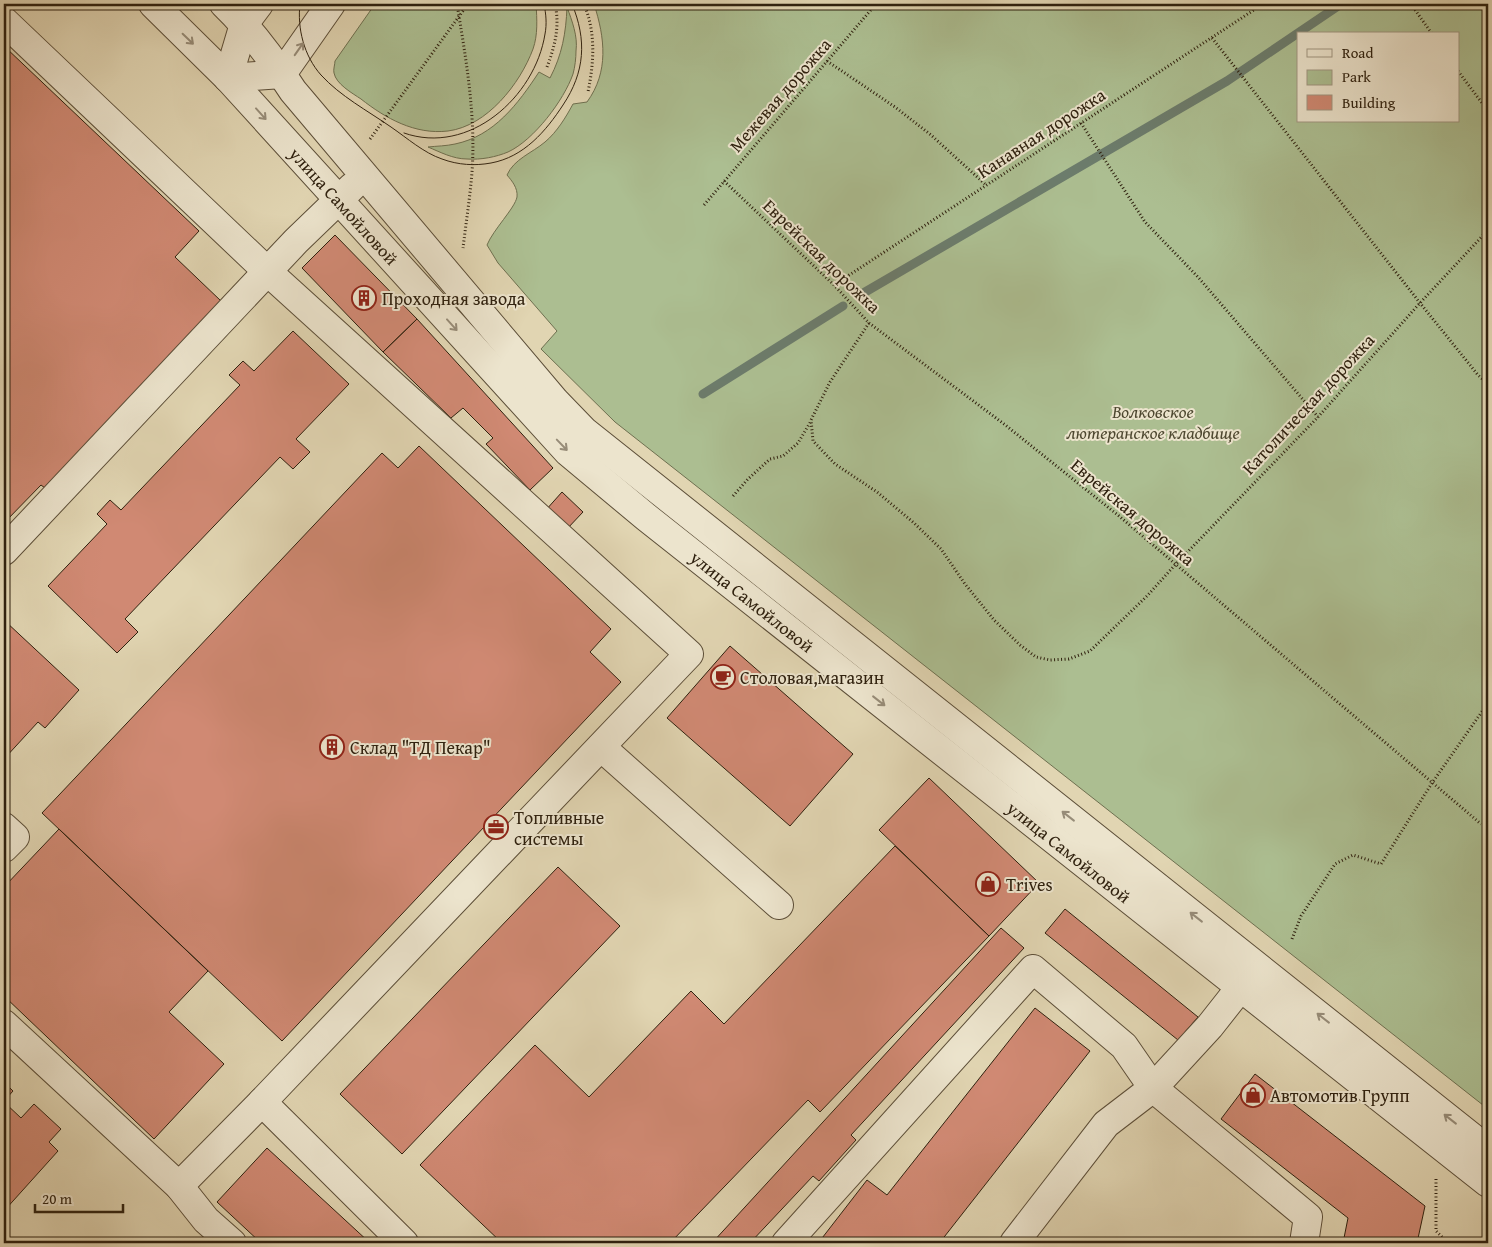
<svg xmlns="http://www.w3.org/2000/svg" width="1492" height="1247" font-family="'Gentium Book Plus',serif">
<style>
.green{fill:#acbe91;stroke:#6e7050;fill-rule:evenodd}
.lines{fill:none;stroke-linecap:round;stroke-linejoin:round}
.stream{stroke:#6c7c6c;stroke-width:9}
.building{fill:#d08973;stroke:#2f210f}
.minor-casing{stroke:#5c4e38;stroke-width:30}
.path{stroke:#2f210f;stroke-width:3;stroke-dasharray:1 2.5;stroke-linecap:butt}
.minor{stroke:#ece4cd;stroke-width:28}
.tram{stroke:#2f210f;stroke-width:1}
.oneway{stroke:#978c78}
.labels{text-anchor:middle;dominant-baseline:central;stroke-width:4;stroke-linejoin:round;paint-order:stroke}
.street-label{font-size:18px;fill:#2f210f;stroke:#ece4cd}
.poi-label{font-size:18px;fill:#2f210f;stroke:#ece4cd;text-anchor:start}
.park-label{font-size:18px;font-style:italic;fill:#4e4830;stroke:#ece4cd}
</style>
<rect width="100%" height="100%" fill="#e1d5b2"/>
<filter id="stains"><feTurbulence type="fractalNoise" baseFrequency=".004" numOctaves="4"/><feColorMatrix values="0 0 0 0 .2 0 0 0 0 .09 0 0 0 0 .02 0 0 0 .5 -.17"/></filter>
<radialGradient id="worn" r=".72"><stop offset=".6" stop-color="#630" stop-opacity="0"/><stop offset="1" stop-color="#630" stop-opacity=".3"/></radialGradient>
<path class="green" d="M 375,4 L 536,4 C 537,19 538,35 533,49 C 520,84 487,126 448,131 C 415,135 385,118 361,99 C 352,93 336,84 334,73 C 333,70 335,64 335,61 Z
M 594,4 L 1488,4 L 1488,1109 L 615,422 L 541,349 L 557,331 L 498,263 L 487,245 C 493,230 515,208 517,197 C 518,188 512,181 507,175 C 514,159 532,153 545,142 C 557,132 566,117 573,104 L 587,102 C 609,72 605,38 594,4 ZM 1298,34 L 1458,34 L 1458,121 L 1298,121 Z
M 567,7 C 572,21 578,36 576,51 C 576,58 575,67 573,74 C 564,100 534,140 508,152 C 496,157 481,160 467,159 C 453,159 440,152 428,147 C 437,146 446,146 455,144 C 494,136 518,104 539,72 L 550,78 C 562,55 566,33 567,7 Z"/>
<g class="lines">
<path class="stream" d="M 860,295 L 1227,81 L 1341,4
M 703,394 L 843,306"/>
</g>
<path class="building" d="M 4,46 L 199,231 L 175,257 L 221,301 L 45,488 L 41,485 L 4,523 Z
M 335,235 L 417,319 L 383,352 L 302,268 Z
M 417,319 L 553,468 L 530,490 L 486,444 L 493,438 L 463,408 L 451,418 L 383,352 Z
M 293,331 L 349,384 L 296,439 L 310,452 L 293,469 L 280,457 L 125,619 L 138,632 L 117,653 L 48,586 L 107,524 L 97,514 L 110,500 L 121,510 L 240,385 L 229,375 L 243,361 L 254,371 Z
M 419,446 L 611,629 L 590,652 L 621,682 L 282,1041 L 42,813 L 382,453 L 398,468 Z
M 562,492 L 583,512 L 566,530 L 545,511 Z
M 5,621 L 79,690 L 45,728 L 38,722 L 4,759 Z
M 730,646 L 853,754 L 790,826 L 667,718 Z
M 929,778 L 1039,883 L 989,936 L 879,830 Z
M 59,829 L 208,971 L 169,1012 L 224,1064 L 154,1139 L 4,996 L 4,887 Z
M 895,846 L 989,936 L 820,1112 L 808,1100 L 670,1243 L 502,1243 L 420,1165 L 535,1045 L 589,1097 L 691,991 L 724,1024 Z
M 558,867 L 620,926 L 402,1154 L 340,1094 Z
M 1065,909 L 1198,1017 L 1178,1040 L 1045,933 Z
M 1001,928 L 1024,948 L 851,1135 L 856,1140 L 819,1181 L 813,1176 L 750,1243 L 712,1243 Z
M 1035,1008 L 1090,1051 L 941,1241 L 944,1243 L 821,1243 L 819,1242 L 867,1180 L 887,1195 Z
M 1255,1074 L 1425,1206 L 1417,1243 L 1343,1243 L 1348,1218 L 1221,1119 Z
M 4,1082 L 13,1091 L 4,1101 Z
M 4,1102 L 21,1118 L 34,1104 L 61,1129 L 49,1142 L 58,1151 L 4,1211 Z
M 267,1148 L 370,1243 L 261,1243 L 217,1202 Z"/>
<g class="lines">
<defs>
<g id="minor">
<path id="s1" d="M 153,4 L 228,78 L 568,452 L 646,517 L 1488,1183"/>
<path d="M 224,4 C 251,30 273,60 293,91 L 555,401 L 584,431 L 1488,1150"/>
<path d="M 4,21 L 268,272 L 689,654 L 262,1102 L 404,1243"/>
<path d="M 228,78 L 282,74 L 331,4"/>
<path d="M 228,78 L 244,24 L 259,4"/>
<path d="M 4,551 L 296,241 L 352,187"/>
<path d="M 601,747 L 779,905"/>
<path d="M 4,827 L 15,837 L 4,848"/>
<path d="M 4,1024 L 179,1186 L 262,1102"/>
<path d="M 179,1186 L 206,1220 L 232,1243"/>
<path d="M 786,1243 L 1033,969 L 1124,1046 L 1153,1088 L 1308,1217 L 1304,1243"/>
<path d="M 1014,1243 L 1106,1124 L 1153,1088 L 1210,1026 L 1251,974"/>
</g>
</defs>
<use href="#minor" class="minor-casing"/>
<path class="path" d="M 457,4 C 466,59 476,116 472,172 C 470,197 466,223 463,248
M 584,4 C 596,33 594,62 588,92
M 1411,4 L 1432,34
M 1212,38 L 1420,303 L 1478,375 L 1488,384
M 827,61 L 895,107 L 931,135 L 986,185
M 547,67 C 555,46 560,26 555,4
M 1458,71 L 1488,111
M 1081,123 L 1145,222 L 1198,277 L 1318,417
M 370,139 L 468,4
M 724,181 L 834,285 L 869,323 L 1004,424 L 1119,516 L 1481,824
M 704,205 L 876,4
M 834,285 L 1263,4
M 869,323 L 830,382 L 811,420 L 813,441 L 835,464 L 877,492 L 914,523 L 941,549 L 965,584 L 994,620 L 1020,645 L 1036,657 L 1050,660 L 1069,659 L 1090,651 L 1147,596 L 1175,565 L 1318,417 L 1420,303 L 1488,230
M 733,496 L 748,479 L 770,459 L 783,456 L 798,443 L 811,421
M 1292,939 L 1301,916 L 1335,864 L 1353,855 L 1381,864 L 1432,783 L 1488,703
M 1436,1179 L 1436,1231 L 1448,1243"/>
<use href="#minor" class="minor"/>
<path class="tram" d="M 300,4 C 297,28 304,56 321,75 C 340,96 368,111 391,127 C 407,138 424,153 442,159 C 458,165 475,166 491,163 C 524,157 546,131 563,105 C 585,72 587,40 572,4
M 404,133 C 469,156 535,97 545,34 C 547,24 546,14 544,4"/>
</g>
<defs><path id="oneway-shaft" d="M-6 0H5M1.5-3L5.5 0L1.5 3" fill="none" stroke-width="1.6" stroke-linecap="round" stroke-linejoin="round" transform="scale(1.25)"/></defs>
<g class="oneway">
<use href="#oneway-shaft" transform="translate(188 39) rotate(44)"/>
<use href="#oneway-shaft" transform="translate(299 49) rotate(-55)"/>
<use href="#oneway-shaft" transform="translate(261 114) rotate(48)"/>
<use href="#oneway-shaft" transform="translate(452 325) rotate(48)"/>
<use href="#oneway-shaft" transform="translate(562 445) rotate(46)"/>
<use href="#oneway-shaft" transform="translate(879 701) rotate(38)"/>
<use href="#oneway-shaft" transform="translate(1068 816) rotate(-142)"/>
<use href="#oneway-shaft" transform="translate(1196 917) rotate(-142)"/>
<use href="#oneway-shaft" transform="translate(1323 1018) rotate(-142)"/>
<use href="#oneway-shaft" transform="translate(1450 1119) rotate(-142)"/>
</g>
<defs>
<symbol id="building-ring" viewBox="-11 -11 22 22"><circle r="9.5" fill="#ece4cd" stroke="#8f2418" stroke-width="1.5"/><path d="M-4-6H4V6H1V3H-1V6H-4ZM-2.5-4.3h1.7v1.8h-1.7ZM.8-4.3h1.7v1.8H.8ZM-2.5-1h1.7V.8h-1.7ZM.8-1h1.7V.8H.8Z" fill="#8f2418"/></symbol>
<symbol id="cafe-ring" viewBox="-11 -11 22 22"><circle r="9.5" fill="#ece4cd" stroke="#8f2418" stroke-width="1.5"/><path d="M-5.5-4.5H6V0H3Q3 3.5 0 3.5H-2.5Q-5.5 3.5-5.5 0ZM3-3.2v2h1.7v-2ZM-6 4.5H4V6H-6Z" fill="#8f2418"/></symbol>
<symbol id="office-ring" viewBox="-11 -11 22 22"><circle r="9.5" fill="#ece4cd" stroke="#8f2418" stroke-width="1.5"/><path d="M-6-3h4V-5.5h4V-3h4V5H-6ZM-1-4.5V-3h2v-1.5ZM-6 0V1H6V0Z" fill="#8f2418"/></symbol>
<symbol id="shop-ring" viewBox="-11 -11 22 22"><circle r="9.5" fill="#ece4cd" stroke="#8f2418" stroke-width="1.5"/><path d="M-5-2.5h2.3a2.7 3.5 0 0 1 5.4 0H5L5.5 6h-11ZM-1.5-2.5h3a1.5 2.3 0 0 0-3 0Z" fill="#8f2418"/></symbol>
</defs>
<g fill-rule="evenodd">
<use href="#building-ring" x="350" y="284" width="28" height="28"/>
<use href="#cafe-ring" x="709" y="663" width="28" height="28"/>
<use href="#building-ring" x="318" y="733" width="28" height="28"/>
<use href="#office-ring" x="482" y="813" width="28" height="28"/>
<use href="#shop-ring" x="974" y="870" width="28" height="28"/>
<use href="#shop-ring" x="1239" y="1081" width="28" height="28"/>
</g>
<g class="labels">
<g class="street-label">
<text transform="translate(780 95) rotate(-49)">Межевая дорожка</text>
<text transform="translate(1041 133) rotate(-33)">Канавная дорожка</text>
<text stroke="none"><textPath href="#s1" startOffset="278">улица Самойловой</textPath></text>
<text transform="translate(822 256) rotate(44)">Еврейская дорожка</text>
<text transform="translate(1308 404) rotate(-47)">Католическая дорожка</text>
<text transform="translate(1133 512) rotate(40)">Еврейская дорожка</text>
<text stroke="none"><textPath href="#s1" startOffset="848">улица Самойловой</textPath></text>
<text stroke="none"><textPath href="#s1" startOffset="1252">улица Самойловой</textPath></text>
</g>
<g class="poi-label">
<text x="382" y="298">Проходная завода</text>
<text x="740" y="677">Столовая,магазин</text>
<text x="350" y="747">Склад "ТД Пекар"</text>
<text x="514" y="817">Топливные<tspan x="514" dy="21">системы</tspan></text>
<text x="1006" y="884">Trives</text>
<text x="1270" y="1095">Автомотив Групп</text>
</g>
<g class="park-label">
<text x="1153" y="411">Волковское<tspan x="1153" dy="21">лютеранское кладбище</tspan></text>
</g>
</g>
<rect width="1492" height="1247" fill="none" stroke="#e1d5b2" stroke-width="20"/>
<rect x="5" y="5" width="1482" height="1237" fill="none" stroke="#2f210f" stroke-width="2.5"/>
<rect x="10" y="10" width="1472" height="1227" fill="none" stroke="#2f210f"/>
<rect x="1297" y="32" width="162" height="90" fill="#ece4cd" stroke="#a09681"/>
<rect x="1307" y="49" width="25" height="8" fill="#ece4cd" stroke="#a09681"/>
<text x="1342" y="58" font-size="15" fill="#2f210f">Road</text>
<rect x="1307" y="70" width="25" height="15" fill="#acbe91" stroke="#a09681"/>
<text x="1342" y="82" font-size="15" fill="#2f210f">Park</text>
<rect x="1307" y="95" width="25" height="15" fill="#d08973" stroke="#a09681"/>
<text x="1342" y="108" font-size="15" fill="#2f210f">Building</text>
<path d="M35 1204v8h88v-8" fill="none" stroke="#2f210f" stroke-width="2.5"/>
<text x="42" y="1204" font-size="15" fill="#2f210f" stroke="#ece4cd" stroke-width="4" paint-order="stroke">20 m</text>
<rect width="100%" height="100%" filter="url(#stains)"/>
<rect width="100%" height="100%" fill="url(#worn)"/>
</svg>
